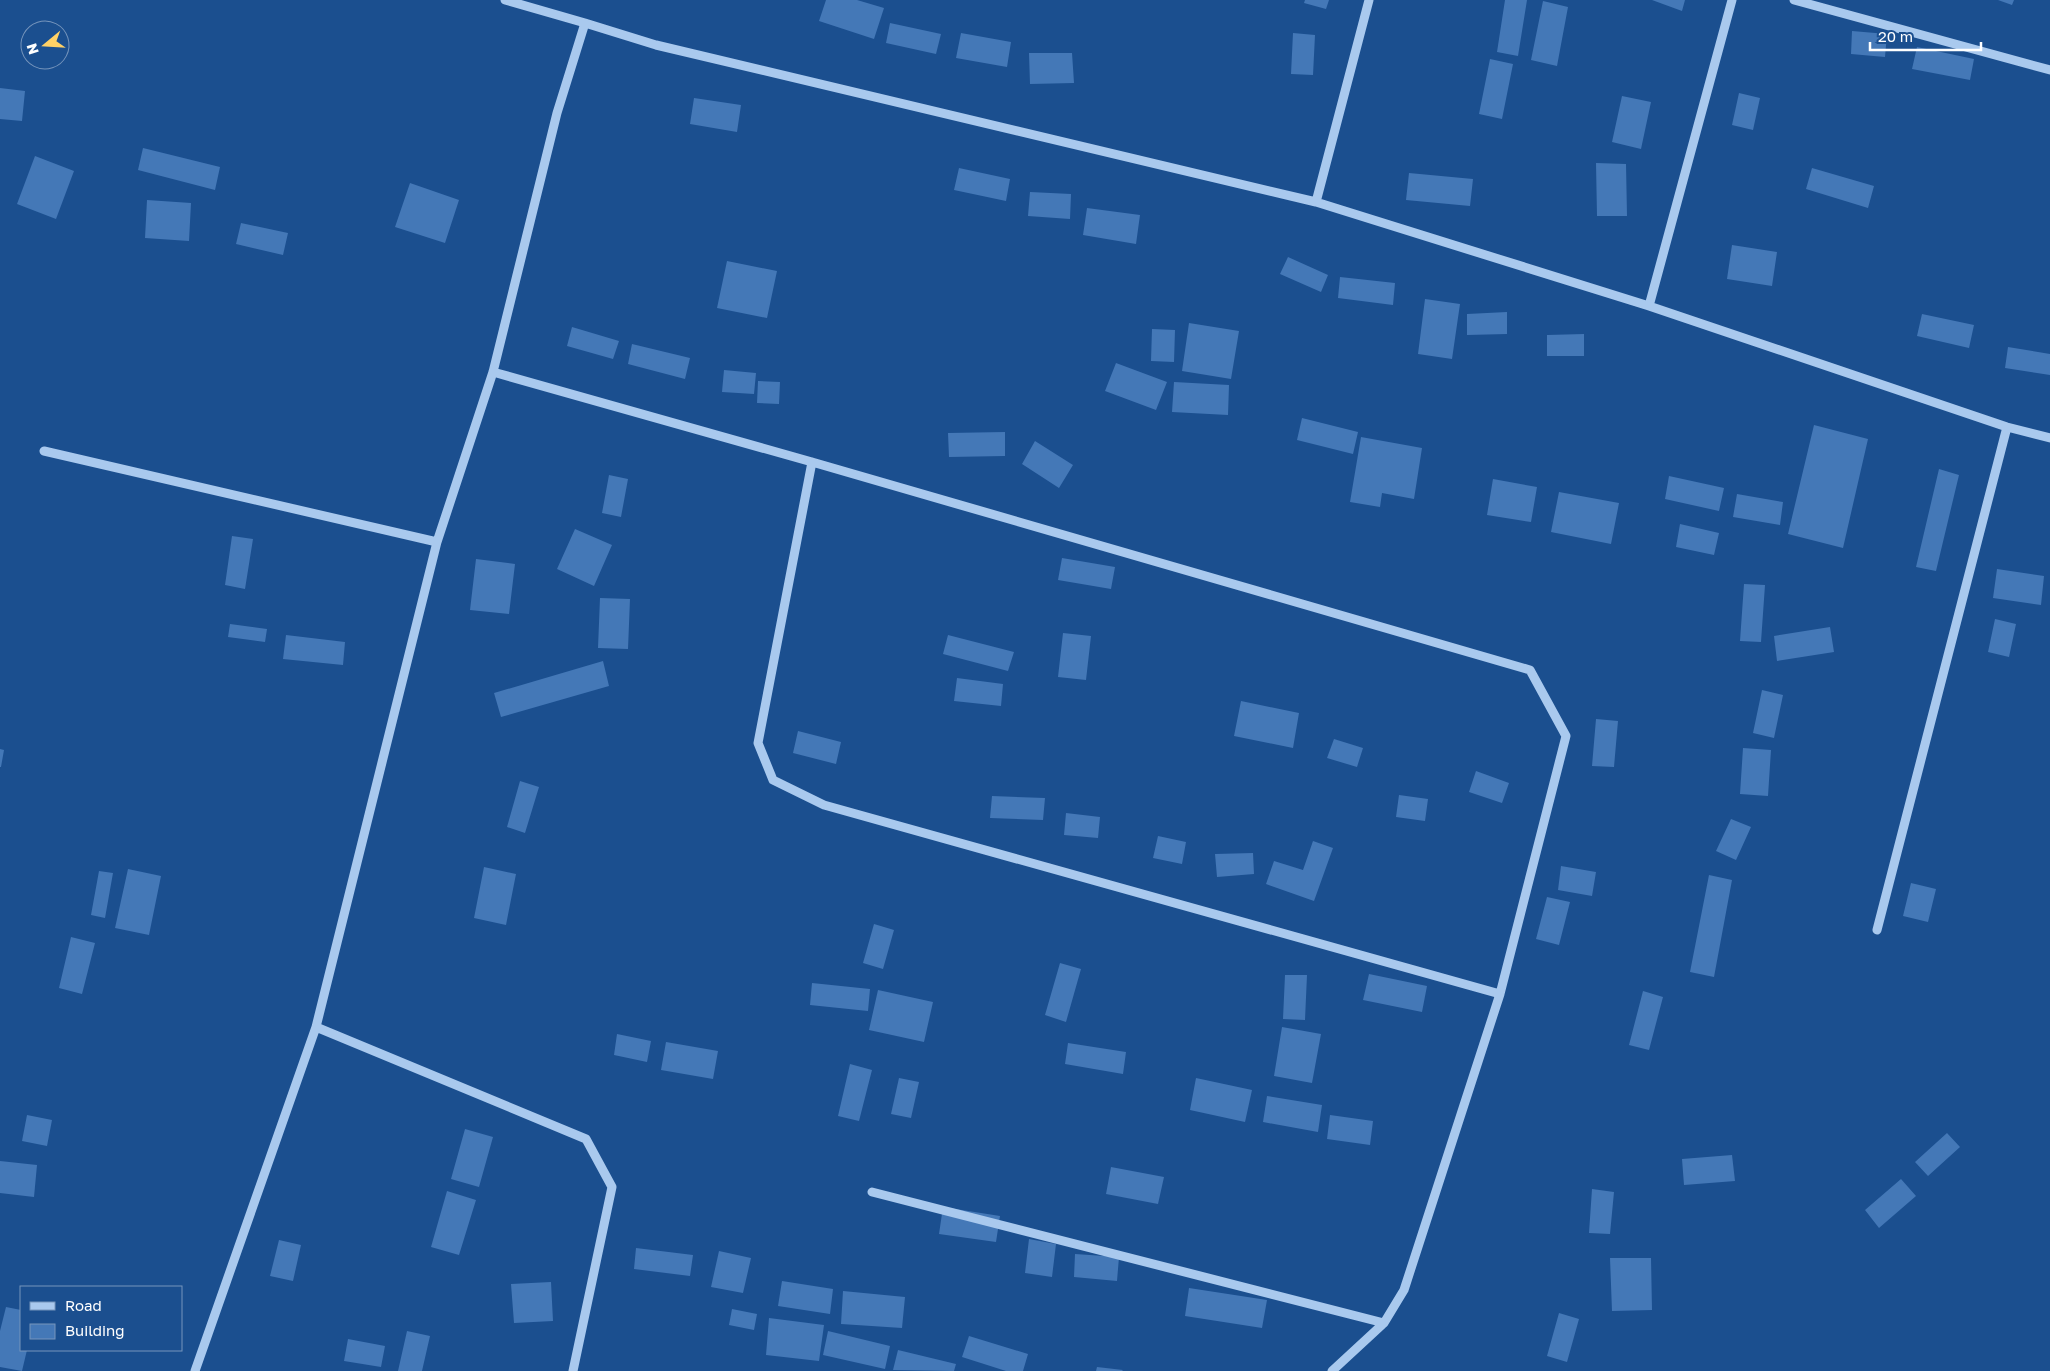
<svg xmlns="http://www.w3.org/2000/svg" width="2050" height="1371" font-family="'Golos Text',sans-serif">
<style>
.building{fill:#4478b7}
.lines{fill:none;stroke-linecap:round;stroke-linejoin:round}
.minor{stroke:#a9c9ee;stroke-width:9}
</style>
<rect width="100%" height="100%" fill="#1b4f8f"/>
<path class="building" d="M 826,0 L 857,0 L 884,8 L 874,39 L 819,21 Z
M 1305,0 L 1329,0 L 1326,9 L 1304,3 Z
M 1505,0 L 1527,0 L 1518,56 L 1497,52 Z
M 1652,0 L 1685,0 L 1682,11 Z
M 1998,0 L 2014,0 L 2012,5 Z
M 1543,1 L 1568,7 L 1557,66 L 1531,60 Z
M 890,23 L 941,34 L 936,54 L 886,43 Z
M 1852,31 L 1887,34 L 1885,57 L 1851,54 Z
M 961,33 L 1011,42 L 1007,67 L 956,58 Z
M 1293,33 L 1315,35 L 1313,75 L 1291,74 Z
M 1917,47 L 1974,59 L 1970,80 L 1912,69 Z
M 1029,53 L 1072,53 L 1074,83 L 1030,84 Z
M 1490,59 L 1513,64 L 1502,119 L 1479,114 Z
M 0,88 L 25,91 L 22,121 L 0,119 Z
M 1739,93 L 1760,98 L 1753,130 L 1732,125 Z
M 1622,96 L 1651,102 L 1641,149 L 1612,142 Z
M 694,98 L 741,105 L 737,132 L 690,124 Z
M 143,148 L 220,167 L 215,190 L 138,170 Z
M 35,156 L 74,171 L 56,219 L 17,204 Z
M 1596,163 L 1626,164 L 1627,216 L 1597,216 Z
M 959,168 L 1010,179 L 1006,201 L 954,190 Z
M 1812,168 L 1874,186 L 1868,208 L 1806,189 Z
M 1409,173 L 1473,179 L 1470,206 L 1406,200 Z
M 410,183 L 459,200 L 445,243 L 395,227 Z
M 1030,192 L 1071,194 L 1070,219 L 1028,216 Z
M 147,200 L 191,203 L 189,241 L 145,238 Z
M 1087,208 L 1140,215 L 1136,244 L 1083,235 Z
M 241,223 L 288,233 L 283,255 L 236,244 Z
M 1732,245 L 1777,252 L 1772,286 L 1727,279 Z
M 1288,257 L 1328,275 L 1321,292 L 1280,274 Z
M 727,261 L 777,271 L 767,318 L 717,308 Z
M 1340,277 L 1395,283 L 1393,305 L 1338,298 Z
M 1425,299 L 1460,304 L 1452,359 L 1418,354 Z
M 1507,312 L 1507,334 L 1467,335 L 1467,314 Z
M 1922,314 L 1974,325 L 1969,348 L 1917,336 Z
M 1189,323 L 1239,331 L 1231,379 L 1182,371 Z
M 572,327 L 619,341 L 613,359 L 567,346 Z
M 1152,329 L 1175,330 L 1174,362 L 1151,361 Z
M 1584,334 L 1584,356 L 1547,356 L 1547,335 Z
M 632,344 L 690,358 L 685,379 L 628,364 Z
M 2008,347 L 2050,354 L 2050,375 L 2005,368 Z
M 1116,363 L 1167,382 L 1156,410 L 1105,391 Z
M 724,370 L 756,373 L 754,394 L 722,392 Z
M 758,381 L 780,382 L 779,404 L 757,403 Z
M 1174,382 L 1229,385 L 1228,415 L 1172,412 Z
M 1302,418 L 1358,432 L 1353,454 L 1297,440 Z
M 1814,425 L 1868,439 L 1843,548 L 1788,534 Z
M 1005,432 L 1005,456 L 949,457 L 948,433 Z
M 1361,437 L 1422,448 L 1414,499 L 1382,493 L 1380,507 L 1350,502 Z
M 1035,441 L 1073,465 L 1059,488 L 1022,464 Z
M 1939,469 L 1959,475 L 1936,571 L 1916,567 Z
M 609,475 L 628,479 L 621,517 L 602,513 Z
M 1669,476 L 1724,488 L 1719,511 L 1665,499 Z
M 1493,479 L 1537,487 L 1531,522 L 1487,515 Z
M 1559,492 L 1619,503 L 1611,544 L 1551,532 Z
M 1737,494 L 1783,502 L 1780,525 L 1733,517 Z
M 1680,524 L 1719,533 L 1714,555 L 1676,547 Z
M 575,529 L 612,545 L 594,586 L 557,569 Z
M 232,536 L 253,539 L 245,589 L 225,585 Z
M 1062,558 L 1115,567 L 1111,589 L 1058,580 Z
M 476,559 L 515,564 L 509,614 L 470,610 Z
M 1997,569 L 2044,576 L 2041,605 L 1993,598 Z
M 1744,584 L 1765,585 L 1761,642 L 1740,641 Z
M 600,598 L 630,599 L 628,649 L 598,648 Z
M 1995,619 L 2016,624 L 2009,657 L 1988,652 Z
M 230,624 L 267,629 L 265,642 L 228,637 Z
M 1830,627 L 1834,652 L 1777,661 L 1774,636 Z
M 1063,633 L 1091,636 L 1086,680 L 1058,677 Z
M 286,635 L 345,642 L 343,665 L 283,659 Z
M 948,635 L 1014,652 L 1008,671 L 943,654 Z
M 603,661 L 609,686 L 501,717 L 494,693 Z
M 957,678 L 1003,684 L 1001,706 L 954,701 Z
M 1762,690 L 1783,695 L 1774,738 L 1753,733 Z
M 1241,701 L 1299,713 L 1293,748 L 1234,736 Z
M 1596,719 L 1618,721 L 1614,767 L 1592,766 Z
M 798,731 L 841,742 L 836,764 L 793,753 Z
M 1334,739 L 1363,748 L 1357,767 L 1327,758 Z
M 1743,748 L 1771,750 L 1768,796 L 1740,794 Z
M 0,749 L 4,750 L 1,767 L 0,767 Z
M 1476,771 L 1509,783 L 1502,803 L 1469,792 Z
M 520,781 L 539,787 L 525,833 L 507,827 Z
M 1399,795 L 1428,799 L 1425,821 L 1396,817 Z
M 992,796 L 1045,798 L 1043,820 L 990,818 Z
M 1066,813 L 1100,817 L 1098,838 L 1064,835 Z
M 1731,819 L 1751,827 L 1736,860 L 1716,851 Z
M 1158,836 L 1186,842 L 1182,864 L 1153,858 Z
M 1313,841 L 1333,848 L 1314,901 L 1266,884 L 1274,861 L 1303,870 Z
M 1253,853 L 1254,874 L 1217,877 L 1215,854 Z
M 1561,866 L 1596,872 L 1592,896 L 1558,890 Z
M 484,867 L 516,874 L 506,925 L 474,918 Z
M 128,869 L 161,876 L 149,935 L 115,928 Z
M 99,871 L 113,873 L 105,918 L 91,915 Z
M 1709,875 L 1732,880 L 1714,977 L 1690,972 Z
M 1911,883 L 1936,889 L 1928,922 L 1903,916 Z
M 1547,897 L 1570,902 L 1559,945 L 1536,939 Z
M 874,924 L 894,930 L 883,969 L 863,963 Z
M 71,937 L 95,943 L 82,994 L 59,988 Z
M 1060,963 L 1081,969 L 1066,1022 L 1045,1015 Z
M 1369,974 L 1427,986 L 1422,1012 L 1363,1000 Z
M 1285,975 L 1307,975 L 1305,1020 L 1283,1019 Z
M 812,983 L 870,989 L 868,1011 L 810,1005 Z
M 878,990 L 933,1002 L 924,1042 L 869,1030 Z
M 1643,991 L 1663,997 L 1649,1050 L 1629,1045 Z
M 1282,1027 L 1321,1034 L 1312,1083 L 1274,1076 Z
M 617,1034 L 651,1041 L 647,1062 L 614,1055 Z
M 666,1042 L 718,1051 L 713,1079 L 661,1070 Z
M 1068,1043 L 1126,1052 L 1123,1074 L 1065,1064 Z
M 850,1064 L 872,1070 L 859,1121 L 838,1116 Z
M 899,1078 L 919,1082 L 911,1118 L 891,1114 Z
M 1196,1078 L 1252,1090 L 1245,1122 L 1190,1110 Z
M 1267,1096 L 1322,1105 L 1318,1132 L 1263,1122 Z
M 27,1115 L 52,1120 L 47,1146 L 22,1141 Z
M 1330,1115 L 1373,1121 L 1370,1145 L 1327,1139 Z
M 465,1129 L 493,1137 L 479,1187 L 451,1179 Z
M 1947,1133 L 1960,1147 L 1928,1176 L 1915,1162 Z
M 1732,1155 L 1735,1181 L 1684,1185 L 1682,1159 Z
M 0,1161 L 37,1165 L 34,1197 L 0,1193 Z
M 1111,1167 L 1164,1177 L 1158,1204 L 1106,1194 Z
M 1901,1179 L 1916,1196 L 1879,1228 L 1865,1210 Z
M 1592,1189 L 1614,1192 L 1610,1234 L 1589,1233 Z
M 447,1191 L 476,1200 L 459,1255 L 431,1247 Z
M 943,1207 L 1000,1216 L 996,1242 L 939,1234 Z
M 1029,1239 L 1056,1244 L 1052,1277 L 1025,1273 Z
M 279,1240 L 301,1245 L 293,1281 L 270,1276 Z
M 636,1248 L 693,1255 L 690,1276 L 634,1269 Z
M 719,1251 L 751,1258 L 743,1293 L 711,1287 Z
M 1075,1254 L 1119,1257 L 1117,1281 L 1074,1277 Z
M 1610,1258 L 1651,1258 L 1652,1310 L 1612,1311 Z
M 782,1281 L 833,1289 L 830,1314 L 778,1306 Z
M 551,1282 L 553,1321 L 514,1323 L 511,1284 Z
M 1189,1288 L 1267,1300 L 1262,1328 L 1185,1316 Z
M 843,1291 L 905,1297 L 902,1328 L 841,1324 Z
M 6,1307 L 21,1310 L 21,1350 L 27,1350 L 22,1371 L 0,1367 L 0,1331 Z
M 732,1309 L 757,1314 L 754,1330 L 729,1325 Z
M 1559,1313 L 1579,1319 L 1567,1362 L 1547,1356 Z
M 769,1318 L 824,1325 L 819,1361 L 766,1355 Z
M 407,1331 L 430,1336 L 422,1371 L 398,1371 Z
M 828,1331 L 890,1346 L 885,1369 L 823,1355 Z
M 969,1336 L 1028,1354 L 1023,1371 L 1006,1371 L 962,1357 Z
M 348,1339 L 385,1346 L 381,1367 L 344,1361 Z
M 898,1350 L 956,1364 L 954,1371 L 893,1370 Z
M 1097,1367 L 1123,1370 L 1122,1371 L 1096,1371 Z"/>
<g class="lines">
<path class="minor" d="M 505,0 L 585,23
M 1794,0 L 2050,70
M 1316,202 L 1649,306 L 2007,427 L 2050,438
M 1649,306 L 1732,0
M 493,372 L 812,462 L 1530,670 L 1566,736 L 1500,994 L 1404,1290 L 1384,1323 L 872,1192
M 44,451 L 437,542
M 812,462 L 758,743 L 773,780 L 824,805 L 1500,994
M 1877,930 L 2007,427
M 316,1027 L 586,1139 L 612,1187 L 573,1371
M 195,1371 L 316,1027 L 437,542 L 493,372 L 557,113 L 585,23 L 656,45 L 1316,202 L 1369,0
M 1332,1371 L 1384,1323"/>
</g>
<rect x="20" y="1286" width="162" height="65" fill="#1b4f8f" stroke="#7695bc"/>
<rect x="30" y="1302" width="25" height="8" fill="#a9c9ee" stroke="#7695bc"/>
<text x="65" y="1311" font-size="15" fill="#ffffff">Road</text>
<rect x="30" y="1324" width="25" height="15" fill="#4478b7" stroke="#7695bc"/>
<text x="65" y="1336" font-size="15" fill="#ffffff">Building</text>
<g transform="translate(45 45) rotate(252)"><circle r="24" fill="#1b4f8f" stroke="#7695bc"/>
<path d="M0-4L9 19L0 12L-9 19Z" fill="#ffd166"/>
<text y="-8" font-size="14" font-weight="bold" text-anchor="middle" fill="#ffffff">N</text>
</g>
<path d="M1870 42v8h111v-8" fill="none" stroke="#ffffff" stroke-width="2.5"/>
<text x="1878" y="42" font-size="15" fill="#ffffff" stroke="#1b4f8f" stroke-width="4" paint-order="stroke">20 m</text>
</svg>
